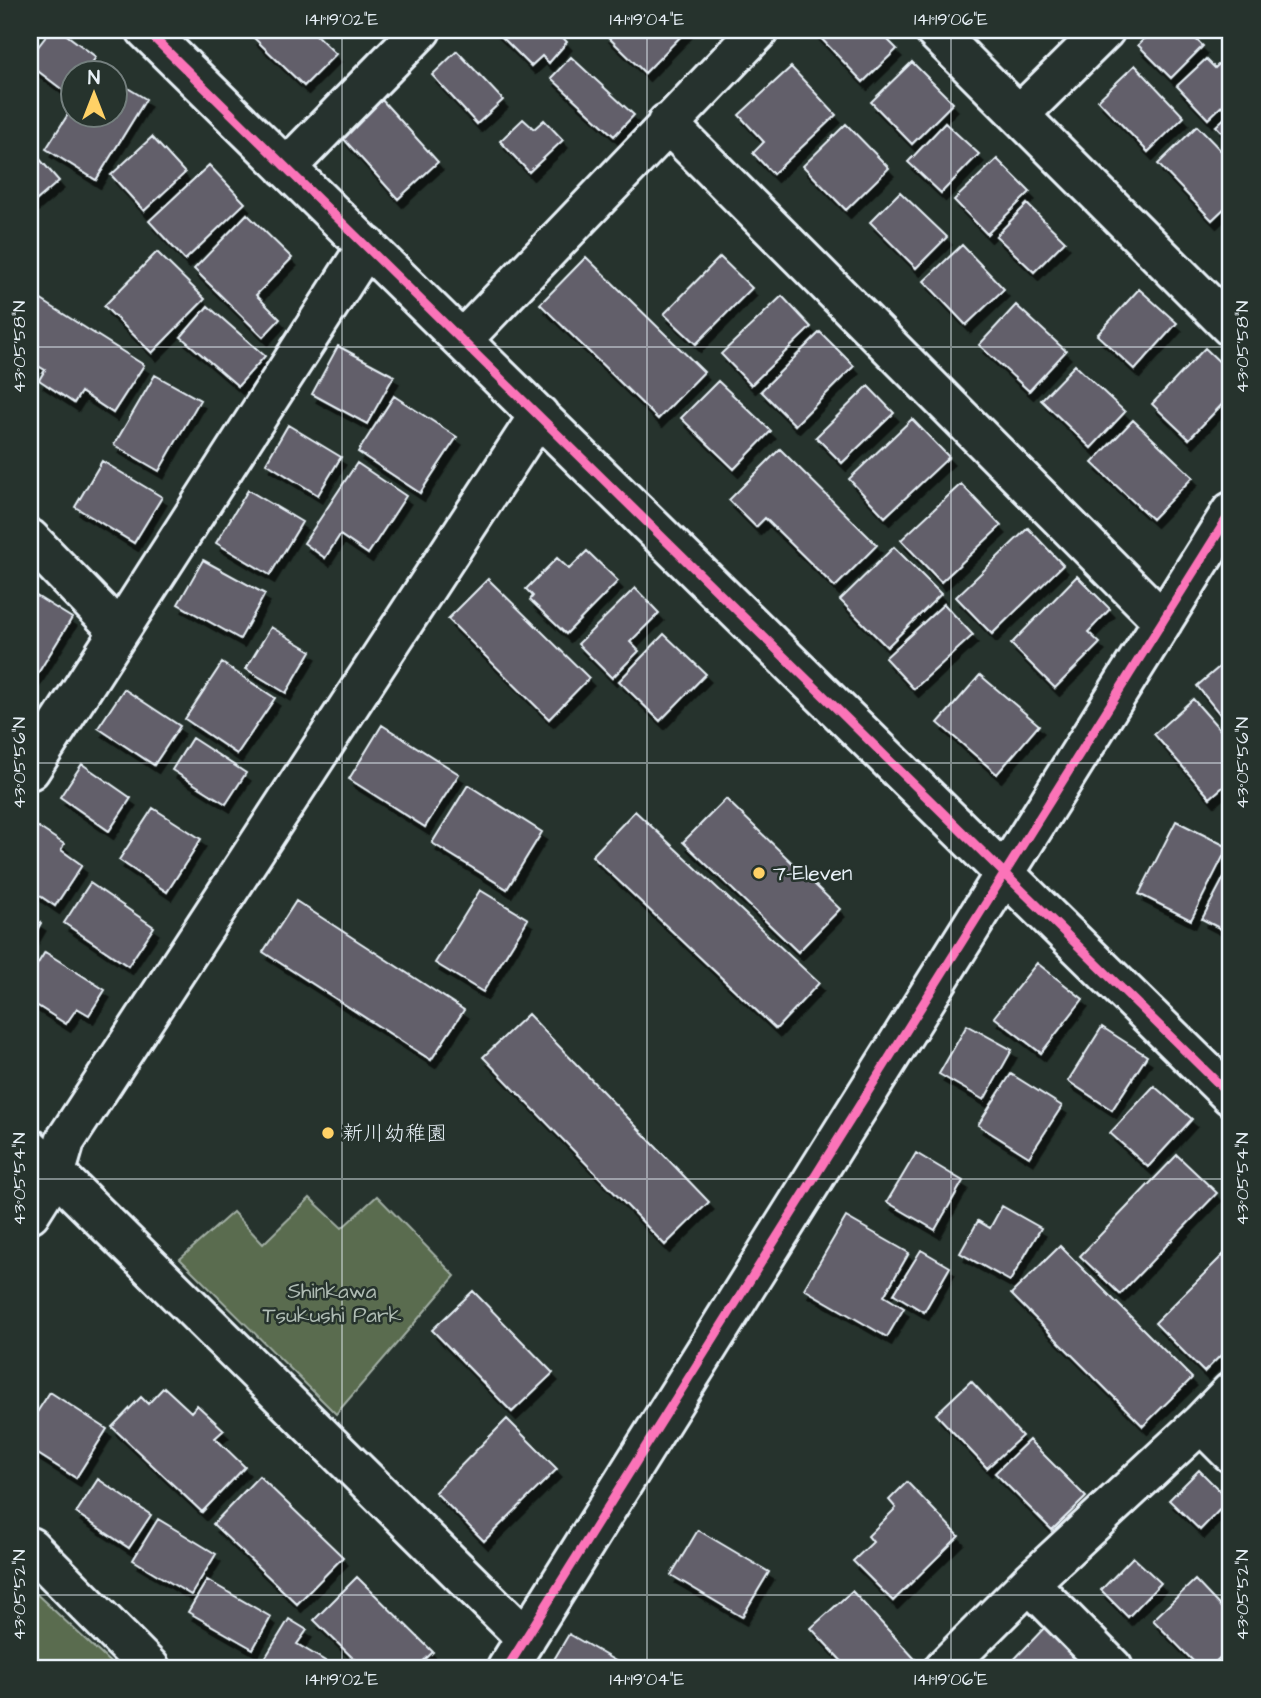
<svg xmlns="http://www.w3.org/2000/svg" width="1261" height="1698" font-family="'Architects Daughter','Klee One',sans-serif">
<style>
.green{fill:#5a6c4f;stroke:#a1aea4;stroke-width:2}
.building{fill:#625f6a;stroke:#e8f1f8;stroke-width:2;filter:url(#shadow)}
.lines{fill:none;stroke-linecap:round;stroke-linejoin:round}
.minor-casing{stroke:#e8f1f8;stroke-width:44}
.minor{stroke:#26332d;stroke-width:38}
.cycleway-casing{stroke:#26332d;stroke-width:13}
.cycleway{stroke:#fb73b8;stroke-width:9}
.ticks{fill:none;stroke:#e8f1f8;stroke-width:2;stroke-opacity:0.45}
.poi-dot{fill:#ffd166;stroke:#26332d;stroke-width:2.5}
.labels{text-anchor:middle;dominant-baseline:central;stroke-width:5;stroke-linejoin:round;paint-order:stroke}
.poi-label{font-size:21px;fill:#e8f1f8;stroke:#26332d;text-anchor:start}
.park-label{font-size:21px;fill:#afbcb4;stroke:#26332d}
.neatline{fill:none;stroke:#e8f1f8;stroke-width:2.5}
.ticks-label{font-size:18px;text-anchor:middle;fill:#e8f1f8}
</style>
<defs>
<filter id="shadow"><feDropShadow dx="4.5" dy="8" stdDeviation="0" flood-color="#0009"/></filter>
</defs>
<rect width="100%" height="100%" fill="#26332d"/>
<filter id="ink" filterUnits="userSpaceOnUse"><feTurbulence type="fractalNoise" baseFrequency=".0143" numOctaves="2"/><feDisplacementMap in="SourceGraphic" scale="14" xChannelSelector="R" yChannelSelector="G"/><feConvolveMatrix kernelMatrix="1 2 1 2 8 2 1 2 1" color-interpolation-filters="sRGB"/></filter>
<g filter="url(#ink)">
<path class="green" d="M 377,1196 L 455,1276 L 336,1414 L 180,1259 L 233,1212 L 263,1244 L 310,1198 L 342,1228 Z
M 30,1588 L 116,1668 L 30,1668 Z"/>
<path class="building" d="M 51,30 L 60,30 L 96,57 L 84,74 L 74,74 L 74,87 L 68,94 L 30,65 L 30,57 Z
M 260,30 L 311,30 L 336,54 L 304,86 L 253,37 Z
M 495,30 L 556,30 L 567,42 L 549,63 L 542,56 L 531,66 Z
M 610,30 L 687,30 L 645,73 L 605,34 Z
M 815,30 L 878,30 L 897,49 L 863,82 L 814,31 Z
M 1153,30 L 1186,30 L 1203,46 L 1171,78 L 1138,45 Z
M 457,51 L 503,100 L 477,124 L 432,75 Z
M 571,57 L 634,115 L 614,136 L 551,78 Z
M 1206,59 L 1215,68 L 1222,61 L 1231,71 L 1231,97 L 1208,119 L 1177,86 Z
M 912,62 L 953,103 L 912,144 L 871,102 Z
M 1135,65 L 1184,117 L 1148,152 L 1098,100 Z
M 791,67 L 836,115 L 773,174 L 753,153 L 764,142 L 739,115 Z
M 116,81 L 146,99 L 96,180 L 46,149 L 74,105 L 74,116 L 116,116 Z
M 382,100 L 438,162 L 398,199 L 342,137 Z
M 1231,112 L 1231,142 L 1216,126 Z
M 523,119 L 534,129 L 544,120 L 563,140 L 529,172 L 500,141 Z
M 945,123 L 979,154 L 941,193 L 908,162 Z
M 846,124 L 889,168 L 846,210 L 803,166 Z
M 1197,126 L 1231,161 L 1231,202 L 1212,220 L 1158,164 Z
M 152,137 L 185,173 L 144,211 L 111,175 Z
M 30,148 L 59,181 L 30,206 Z
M 997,159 L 1030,192 L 987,234 L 954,200 Z
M 209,165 L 245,203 L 185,260 L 149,221 Z
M 900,192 L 947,237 L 916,268 L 870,222 Z
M 1027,204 L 1065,241 L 1034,272 L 996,236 Z
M 247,214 L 292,258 L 256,295 L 280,319 L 263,337 L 194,269 Z
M 962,245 L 1004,289 L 966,325 L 924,281 Z
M 157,252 L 205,299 L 152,353 L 104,306 Z
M 586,257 L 704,372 L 658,419 L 540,304 Z
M 720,257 L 752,288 L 696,344 L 664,314 Z
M 1139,289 L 1177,323 L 1135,370 L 1097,335 Z
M 35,296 L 144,365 L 113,413 L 81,392 L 74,403 L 39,380 L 45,370 L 30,361 L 30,304 Z
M 782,296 L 811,327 L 751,385 L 721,354 Z
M 1016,305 L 1066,351 L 1029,391 L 979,345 Z
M 208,306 L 265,356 L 238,386 L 181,337 Z
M 820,332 L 854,366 L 795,425 L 761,391 Z
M 338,346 L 394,376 L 367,424 L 312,394 Z
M 1205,348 L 1231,373 L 1231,395 L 1189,439 L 1152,404 Z
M 1075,365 L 1125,412 L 1091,448 L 1041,400 Z
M 155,375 L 200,400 L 159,471 L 114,445 Z
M 718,381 L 771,431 L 734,469 L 681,418 Z
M 868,386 L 894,413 L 842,463 L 816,437 Z
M 394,396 L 457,437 L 420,493 L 358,452 Z
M 912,419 L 949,457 L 885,517 L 849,479 Z
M 1133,420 L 1193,477 L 1152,519 L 1092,463 Z
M 288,425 L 341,457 L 318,495 L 266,463 Z
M 780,449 L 877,545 L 835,587 L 765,518 L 756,527 L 729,500 Z
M 102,461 L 162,497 L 134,543 L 75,507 Z
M 357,463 L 406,496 L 368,554 L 340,535 L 325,558 L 304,543 Z
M 961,484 L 1001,526 L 941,582 L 901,540 Z
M 248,490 L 302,522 L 270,575 L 216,543 Z
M 1028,528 L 1063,565 L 992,634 L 956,597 Z
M 894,547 L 941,594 L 887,647 L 840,600 Z
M 587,551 L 618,581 L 566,634 L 530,600 L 533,596 L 526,589 L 557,558 L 569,569 Z
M 203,560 L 265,594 L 240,639 L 178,604 Z
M 1077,576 L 1110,609 L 1088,632 L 1100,643 L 1055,688 L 1011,644 Z
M 488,579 L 589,678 L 549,719 L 448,619 Z
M 635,588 L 659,613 L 630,642 L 639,651 L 612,678 L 578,644 Z
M 30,592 L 72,618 L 32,683 L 30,682 Z
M 944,604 L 973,635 L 914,689 L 885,658 Z
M 271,627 L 311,651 L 286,693 L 246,669 Z
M 664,634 L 706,674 L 660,721 L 619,681 Z
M 1231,657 L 1231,728 L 1197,686 Z
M 222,663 L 275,698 L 237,754 L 185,719 Z
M 980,675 L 1039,725 L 997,774 L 938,723 Z
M 124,689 L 180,726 L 154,765 L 98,728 Z
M 1193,699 L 1231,742 L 1231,780 L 1210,798 L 1154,734 Z
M 382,725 L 459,774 L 425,827 L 349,779 Z
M 192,738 L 246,773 L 226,804 L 172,770 Z
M 82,764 L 131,798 L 109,831 L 60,797 Z
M 468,785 L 542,832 L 507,889 L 432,843 Z
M 726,799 L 840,909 L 798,952 L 683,842 Z
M 153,808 L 201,839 L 167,892 L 119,860 Z
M 635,811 L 819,983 L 776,1029 L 592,856 Z
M 1176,821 L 1228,847 L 1191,920 L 1139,894 Z
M 32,823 L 64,844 L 61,850 L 82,865 L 55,906 L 30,889 L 30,826 Z
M 1231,864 L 1231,934 L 1202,919 Z
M 90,883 L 154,927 L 128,966 L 64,923 Z
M 480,890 L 528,919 L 483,992 L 435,963 Z
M 296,901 L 464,1010 L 431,1060 L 263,952 Z
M 30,916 L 41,923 L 30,942 Z
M 45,952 L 105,990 L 89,1015 L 77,1008 L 66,1024 L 30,1001 L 30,976 Z
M 1037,963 L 1083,999 L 1041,1053 L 994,1017 Z
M 528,1014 L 709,1202 L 665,1245 L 483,1057 Z
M 967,1025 L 1012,1050 L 984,1100 L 939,1074 Z
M 1102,1027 L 1147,1056 L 1112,1110 L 1068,1081 Z
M 1011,1074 L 1062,1106 L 1029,1157 L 978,1125 Z
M 1154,1086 L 1192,1119 L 1148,1167 L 1110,1133 Z
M 916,1153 L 963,1181 L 935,1230 L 887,1202 Z
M 1177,1155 L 1217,1193 L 1120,1294 L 1080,1256 Z
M 1002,1206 L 1041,1228 L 1010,1281 L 960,1253 L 978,1221 L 990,1228 Z
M 846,1217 L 909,1253 L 884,1296 L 904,1308 L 887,1337 L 804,1289 Z
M 1060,1246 L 1192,1378 L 1143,1426 L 1011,1294 Z
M 1231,1247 L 1231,1345 L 1204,1372 L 1155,1323 Z
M 921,1250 L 950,1267 L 924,1312 L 894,1294 Z
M 473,1291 L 553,1373 L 512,1412 L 432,1330 Z
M 971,1381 L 1022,1436 L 987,1468 L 936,1414 Z
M 164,1387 L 191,1412 L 197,1405 L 224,1430 L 215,1438 L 245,1467 L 202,1512 L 112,1427 L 141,1397 L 148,1404 Z
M 50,1392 L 107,1429 L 76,1478 L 30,1449 L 30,1423 Z
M 507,1419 L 557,1469 L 484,1541 L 435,1492 Z
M 1029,1440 L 1086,1497 L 1052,1530 L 995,1473 Z
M 1199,1470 L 1229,1500 L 1200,1530 L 1169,1500 Z
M 259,1476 L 343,1557 L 297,1604 L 213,1524 Z
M 98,1479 L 151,1515 L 129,1548 L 76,1513 Z
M 907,1482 L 959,1536 L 893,1601 L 853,1561 L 873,1542 L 868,1536 L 896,1508 L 889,1500 Z
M 158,1519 L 216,1554 L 191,1595 L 133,1560 Z
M 698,1530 L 769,1572 L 742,1617 L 671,1575 Z
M 1133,1557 L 1161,1583 L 1128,1617 L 1101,1590 Z
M 357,1577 L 433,1652 L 416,1668 L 363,1668 L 314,1620 Z
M 207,1580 L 271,1617 L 253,1649 L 188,1612 Z
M 1195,1580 L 1231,1618 L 1231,1647 L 1209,1668 L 1200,1668 L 1153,1620 Z
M 852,1591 L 915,1659 L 905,1668 L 848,1668 L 811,1628 Z
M 289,1619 L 307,1630 L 297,1644 L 332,1665 L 330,1668 L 259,1668 Z
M 1047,1625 L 1092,1668 L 1006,1668 Z
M 569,1634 L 626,1667 L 626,1668 L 549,1668 Z"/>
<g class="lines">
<defs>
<path id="minor" d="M 146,30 L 1231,1096
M 934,30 L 1231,327
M 1020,114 L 1105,30
M 667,123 L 1163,621
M 286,168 L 421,30
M 462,340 L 759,30
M 30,539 L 119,631
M 30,770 L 367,246
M 30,1148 L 526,1638
M 30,1213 L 56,1172 L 65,1141 L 539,415
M 1201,1423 L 1231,1453
M 30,1547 L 150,1668
M 1029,1583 L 1113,1668
M 507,1668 L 1231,512
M 944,1668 L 1029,1583 L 1201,1423 L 1231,1392"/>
</defs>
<use href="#minor" class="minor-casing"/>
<use href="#minor" class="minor"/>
<defs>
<path id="cycleway" d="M 146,30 L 1231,1096
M 507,1668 L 1231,512"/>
</defs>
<use href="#cycleway" class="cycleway-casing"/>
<use href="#cycleway" class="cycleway"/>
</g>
</g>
<path class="ticks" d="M 37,30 L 37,1668M 342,30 L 342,1668M 647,30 L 647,1668M 951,30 L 951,1668M 30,347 L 1231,347M 30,763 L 1231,763M 30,1179 L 1231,1179M 30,1595 L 1231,1595"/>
<g class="poi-dot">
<circle cx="759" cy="873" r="7"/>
<circle cx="328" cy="1133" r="7"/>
</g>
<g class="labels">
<g class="poi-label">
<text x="773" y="873">7-Eleven</text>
<text x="342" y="1133">新川幼稚園</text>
</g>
<g class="park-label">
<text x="332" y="1291">Shinkawa<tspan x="332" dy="24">Tsukushi Park</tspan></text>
</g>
</g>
<rect width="1261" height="1698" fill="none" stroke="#26332d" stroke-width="77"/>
<g transform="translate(94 94)"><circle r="33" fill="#26332d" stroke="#747f7e" stroke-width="2"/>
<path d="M0-5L12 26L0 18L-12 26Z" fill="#ffd166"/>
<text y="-10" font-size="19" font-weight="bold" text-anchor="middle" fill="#e8f1f8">N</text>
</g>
<rect x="38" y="38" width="1184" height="1622" class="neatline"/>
<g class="ticks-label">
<text x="342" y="25">141°19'02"E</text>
<text x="647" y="25">141°19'04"E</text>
<text x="951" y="25">141°19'06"E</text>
<text transform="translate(19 347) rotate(-90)" y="6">43°05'58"N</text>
<text transform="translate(1242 347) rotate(-90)" y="6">43°05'58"N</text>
<text transform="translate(19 763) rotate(-90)" y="6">43°05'56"N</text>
<text transform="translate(1242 763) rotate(-90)" y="6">43°05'56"N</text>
<text transform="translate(19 1179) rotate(-90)" y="6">43°05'54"N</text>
<text transform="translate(1242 1179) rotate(-90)" y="6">43°05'54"N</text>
<text transform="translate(19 1595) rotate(-90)" y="6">43°05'52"N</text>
<text transform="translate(1242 1595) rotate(-90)" y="6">43°05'52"N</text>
<text x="342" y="1685">141°19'02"E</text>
<text x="647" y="1685">141°19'04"E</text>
<text x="951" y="1685">141°19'06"E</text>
</g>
</svg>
